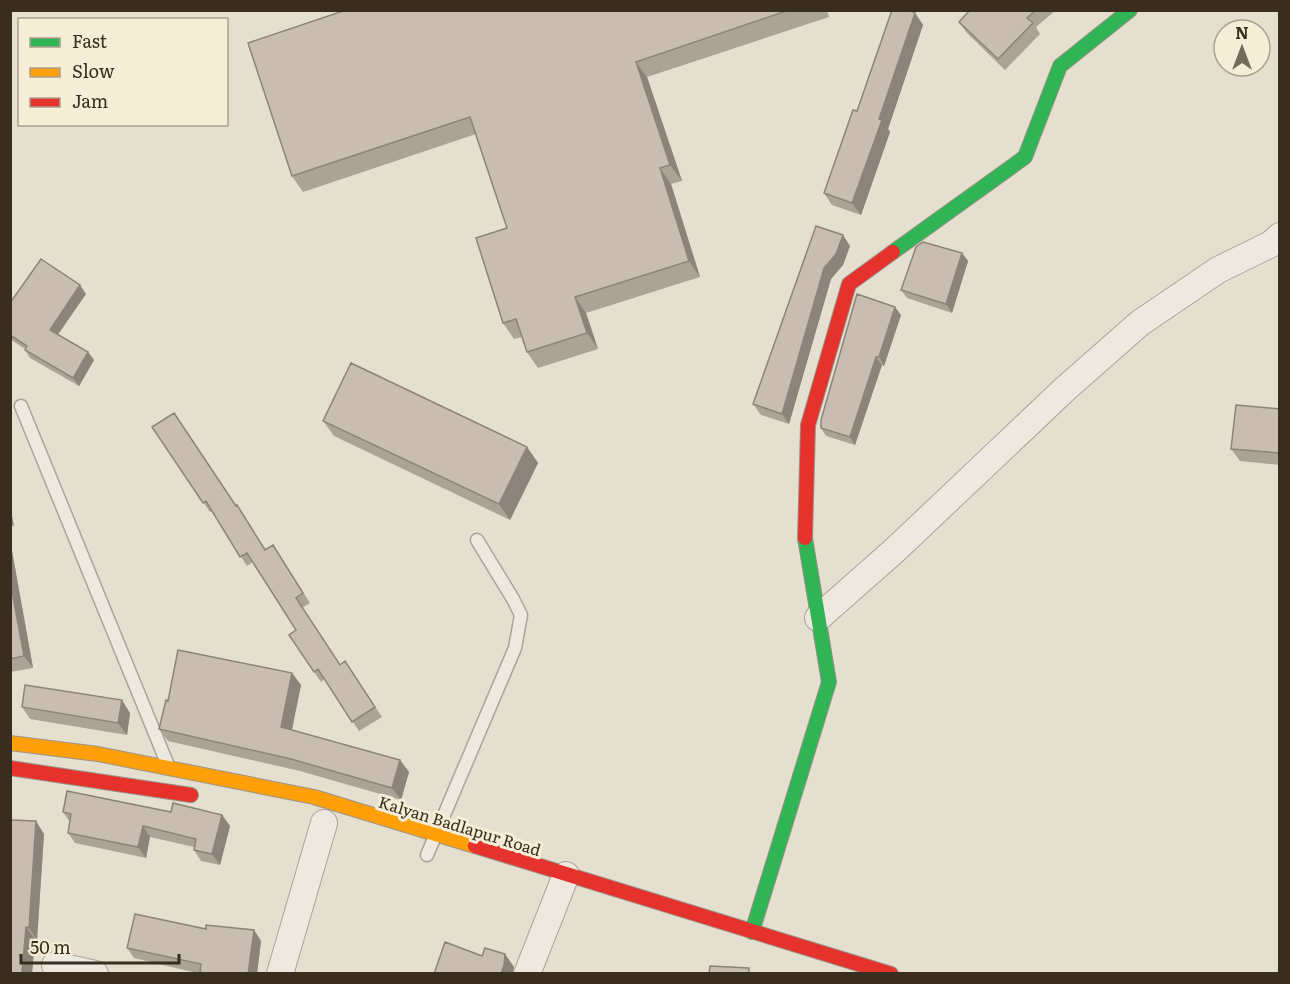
<svg xmlns="http://www.w3.org/2000/svg" width="1290" height="984" font-family="Literata,serif">
<style>
.lines{fill:none;stroke-linecap:round;stroke-linejoin:round}
.lane-casing{stroke:#aaa498;stroke-width:15}
.street-casing{stroke:#aaa498;stroke-width:28}
.fast-casing{stroke:#9a9388;stroke-width:16}
.slow-casing{stroke:#9a9388;stroke-width:16}
.jam-casing{stroke:#9a9388;stroke-width:16}
.lane{stroke:#ede9e0;stroke-width:12}
.street{stroke:#ede9e0;stroke-width:26}
.fast{stroke:#30b455;stroke-width:14}
.slow{stroke:#ff9f0a;stroke-width:14}
.jam{stroke:#e5322d;stroke-width:14}
.wall{fill:#aca397}
.shaded-wall{fill:#8c847b}
.building{fill:#c8bdb0;stroke:#8c847b;stroke-width:1.5}
.labels{text-anchor:middle;dominant-baseline:central;stroke-width:6;stroke-linejoin:round;paint-order:stroke}
.street-label{font-size:16px;fill:#392d1f;stroke:#f5edd5}
</style>
<rect width="100%" height="100%" fill="#e5dfcf"/>
<g class="lines">
<defs>
<path id="lane" d="M 21,406 L 167,763
M 427,855 L 515,648 L 521,615 L 513,599 L 477,540"/>
<path id="street" d="M 818,618 L 895,550 L 1065,389 L 1140,323 L 1218,270 L 1271,244 L 1280,236
M 55,965 L 95,974
M 280,974 L 324,823
M 527,974 L 566,875"/>
<path id="fast" d="M 893,252 L 1025,157 L 1060,66 L 1130,10
M 752,932 L 829,682 L 805,538"/>
<path id="slow" d="M 10,743 L 98,754 L 314,797 L 475,846"/>
<path id="jam" d="M 805,538 L 808,425 L 849,284 L 893,252
M 10,768 L 191,795
M 475,846 L 891,974"/>
</defs>
<use href="#lane" class="lane-casing"/>
<use href="#street" class="street-casing"/>
<use href="#fast" class="fast-casing"/>
<use href="#slow" class="slow-casing"/>
<use href="#jam" class="jam-casing"/>
<use href="#lane" class="lane"/>
<use href="#street" class="street"/>
<use href="#fast" class="fast"/>
<use href="#slow" class="slow"/>
<use href="#jam" class="jam"/>
</g>
<path class="wall" d="M 346,10 L 827,10 L 829,17 L 647,77 L 682,181 L 671,184 L 700,277 L 586,313 L 598,349 L 538,368 L 527,352 L 522,337 L 514,339 L 503,323 L 507,228 L 476,134 L 303,192 L 292,176 Z
M 970,10 L 1056,10 L 1036,27 L 1040,34 L 1005,70 L 966,32 L 959,22 Z
M 915,13 L 923,25 L 888,129 L 890,132 L 861,215 L 832,205 L 824,193 L 857,111 Z
M 850,246 L 843,265 L 831,279 L 789,424 L 761,415 L 753,404 Z
M 962,253 L 968,261 L 952,313 L 907,298 L 901,290 Z
M 86,294 L 58,335 L 88,352 L 94,360 L 79,386 L 30,358 L 25,350 L 25,349 L 10,339 L 10,303 Z
M 901,315 L 884,366 L 882,365 L 855,445 L 826,436 L 821,428 Z
M 1280,409 L 1280,465 L 1240,461 L 1231,449 Z
M 323,421 L 527,447 L 538,463 L 510,520 L 334,436 Z
M 152,427 L 236,506 L 237,505 L 266,550 L 273,545 L 310,603 L 302,608 L 340,665 L 345,661 L 382,717 L 359,731 L 324,679 L 321,682 L 289,635 L 296,630 L 253,562 L 247,566 L 212,511 L 210,512 Z
M 10,507 L 14,526 L 10,527 Z
M 10,550 L 12,551 L 33,668 L 10,672 Z
M 292,673 L 301,685 L 291,730 L 400,760 L 409,772 L 401,800 L 300,771 L 168,741 L 159,729 L 168,701 Z
M 22,707 L 130,713 L 127,735 L 30,719 Z
M 63,812 L 171,812 L 222,815 L 230,826 L 220,865 L 201,861 L 194,850 L 194,847 L 150,837 L 146,858 L 75,843 L 68,833 L 70,822 Z
M 44,834 L 37,940 L 35,939 L 32,973 L 10,974 Z
M 206,929 L 254,930 L 261,941 L 257,974 L 201,974 L 134,958 L 127,948 Z"/>
<path class="shaded-wall" d="M 915,13 L 923,25 L 888,129 L 890,132 L 861,215 L 852,203 L 879,119 Z
M 636,62 L 647,77 L 682,181 L 670,165 Z
M 660,168 L 671,184 L 700,277 L 689,261 Z
M 843,235 L 850,246 L 843,265 L 831,279 L 789,424 L 782,414 L 824,268 Z
M 962,253 L 968,261 L 952,313 L 946,304 Z
M 80,285 L 86,294 L 55,338 L 50,330 Z
M 575,297 L 586,313 L 598,349 L 587,333 Z
M 895,307 L 901,315 L 884,366 L 879,357 Z
M 88,352 L 94,360 L 79,386 L 73,378 Z
M 876,357 L 882,365 L 855,445 L 850,437 Z
M 527,447 L 538,463 L 510,520 L 499,504 Z
M 10,507 L 14,526 L 10,521 Z
M 10,550 L 12,551 L 33,668 L 24,656 L 10,580 Z
M 292,673 L 301,685 L 290,740 L 281,727 Z
M 122,700 L 130,713 L 127,735 L 118,723 Z
M 400,760 L 409,772 L 401,800 L 392,788 Z
M 222,815 L 230,826 L 220,865 L 212,854 Z
M 36,821 L 44,834 L 37,940 L 29,928 Z
M 143,826 L 150,837 L 146,858 L 138,847 Z
M 26,927 L 35,939 L 32,974 L 22,972 Z
M 254,930 L 261,941 L 257,974 L 248,974 Z
M 505,954 L 514,967 L 513,974 L 501,974 Z"/>
<path class="building" d="M 346,10 L 789,10 L 636,62 L 670,165 L 660,168 L 689,261 L 575,297 L 587,333 L 527,352 L 516,319 L 503,323 L 476,238 L 507,228 L 470,117 L 292,176 L 248,43 Z
M 892,10 L 908,10 L 915,13 L 879,119 L 882,120 L 852,203 L 824,193 L 853,110 L 857,111 Z
M 970,10 L 1036,10 L 1027,18 L 1033,23 L 998,59 L 959,22 Z
M 816,226 L 843,235 L 836,254 L 824,268 L 782,414 L 753,404 Z
M 923,242 L 962,253 L 946,304 L 901,290 L 916,247 Z
M 41,259 L 80,285 L 50,330 L 88,352 L 73,378 L 25,350 L 27,346 L 10,335 L 10,303 Z
M 857,294 L 895,307 L 879,357 L 876,357 L 850,437 L 821,428 L 821,420 Z
M 351,363 L 527,447 L 499,504 L 323,421 Z
M 1236,405 L 1280,409 L 1280,453 L 1231,449 Z
M 174,413 L 236,506 L 237,505 L 265,550 L 273,545 L 303,593 L 296,598 L 340,665 L 345,661 L 375,707 L 352,722 L 318,669 L 314,672 L 289,635 L 296,630 L 247,553 L 240,557 L 206,501 L 203,503 L 152,427 Z
M 10,580 L 24,656 L 10,659 Z
M 178,650 L 292,673 L 281,727 L 400,760 L 392,788 L 291,759 L 159,729 L 166,700 L 168,701 Z
M 25,685 L 122,700 L 118,723 L 22,707 Z
M 67,791 L 171,812 L 173,803 L 222,815 L 212,854 L 194,850 L 196,839 L 143,826 L 138,847 L 68,833 L 71,814 L 63,812 Z
M 10,820 L 36,821 L 29,928 L 26,927 L 22,972 L 36,974 L 10,974 Z
M 135,914 L 206,929 L 206,925 L 254,930 L 248,974 L 210,974 L 200,972 L 201,964 L 127,948 Z
M 445,942 L 482,956 L 485,948 L 505,954 L 504,965 L 501,974 L 434,974 Z
M 710,966 L 749,968 L 749,974 L 709,974 Z"/>
<g class="labels">
<g class="street-label">
<text transform="translate(460 825) rotate(17)">Kalyan Badlapur Road</text>
</g>
</g>
<rect width="1290" height="984" fill="none" stroke="#392d1f" stroke-width="24"/>
<rect x="18" y="18" width="210" height="108" fill="#f5edd5" stroke="#aaa08c" stroke-width="1.5"/>
<rect x="30" y="38" width="30" height="9" fill="#30b455" stroke="#aaa08c" stroke-width="1.5"/>
<text x="72" y="48" font-size="18" fill="#392d1f">Fast</text>
<rect x="30" y="68" width="30" height="9" fill="#ff9f0a" stroke="#aaa08c" stroke-width="1.5"/>
<text x="72" y="78" font-size="18" fill="#392d1f">Slow</text>
<rect x="30" y="98" width="30" height="9" fill="#e5322d" stroke="#aaa08c" stroke-width="1.5"/>
<text x="72" y="108" font-size="18" fill="#392d1f">Jam</text>
<g transform="translate(1242 48)"><circle r="28" fill="#f5edd5" stroke="#aaa08c" stroke-width="1.5"/>
<path d="M0-4.5L10 22L0 15L-10 22Z" fill="#756b5d"/>
<text y="-9" font-size="16" font-weight="bold" text-anchor="middle" fill="#392d1f">N</text>
</g>
<path d="M21 954v9h158v-9" fill="none" stroke="#392d1f" stroke-width="3"/>
<text x="30" y="954" font-size="18" fill="#392d1f" stroke="#f5edd5" stroke-width="4.5" paint-order="stroke">50 m</text>
</svg>
